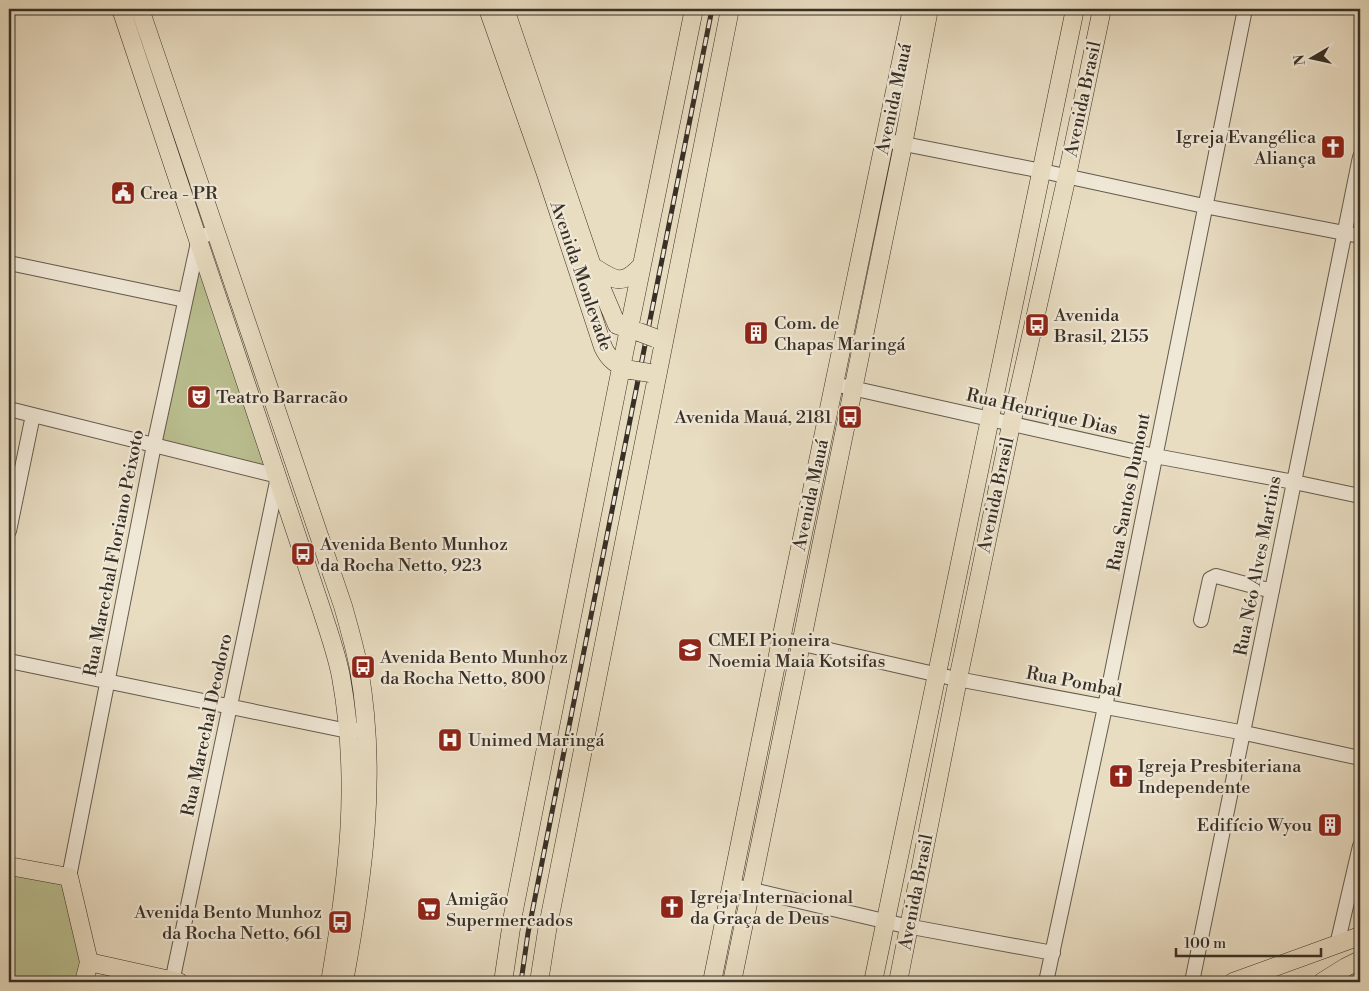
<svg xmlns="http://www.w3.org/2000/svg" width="1369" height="991" font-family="'Libre Bodoni',serif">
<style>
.green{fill:#babf90;stroke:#79785b}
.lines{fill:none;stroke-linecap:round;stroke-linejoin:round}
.minor-casing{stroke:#645b4d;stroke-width:16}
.major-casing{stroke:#383026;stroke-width:19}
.minor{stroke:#f0e8d7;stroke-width:14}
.major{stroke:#e8dcc1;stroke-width:18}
.rail-casing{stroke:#383026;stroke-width:5}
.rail{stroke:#f0e8d7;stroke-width:3;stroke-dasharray:9;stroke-linecap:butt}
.major-bridge-casing{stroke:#383026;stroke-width:19;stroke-linecap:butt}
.major-bridge{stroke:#e8dcc1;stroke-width:18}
.labels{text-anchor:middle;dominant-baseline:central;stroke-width:4.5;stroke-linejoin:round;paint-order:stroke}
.street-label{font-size:18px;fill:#383026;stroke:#f0e8d7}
.poi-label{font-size:18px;fill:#383026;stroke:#f0e8d7;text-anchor:start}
</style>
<rect width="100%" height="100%" fill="#e8dcc1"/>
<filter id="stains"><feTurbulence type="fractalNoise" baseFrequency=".004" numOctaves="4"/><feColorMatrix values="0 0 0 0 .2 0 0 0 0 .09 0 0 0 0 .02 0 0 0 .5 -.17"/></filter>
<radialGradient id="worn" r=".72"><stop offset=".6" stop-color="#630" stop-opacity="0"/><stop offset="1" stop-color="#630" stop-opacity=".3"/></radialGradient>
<path class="green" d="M 199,238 L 278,476 L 154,445 Z
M 9,866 L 69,877 L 84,982 L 9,982 Z
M 1360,960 L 1360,982 L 1322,982 Z"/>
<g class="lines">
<defs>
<path id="minor" d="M 894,142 L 1042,171 L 1204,206 L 1360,236
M 9,263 L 185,300
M 834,384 L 1155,456 L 1294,482 L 1360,496
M 9,409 L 278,476
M 9,531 L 33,415
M 1201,620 L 1210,579 L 1216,576 L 1272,591
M 781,639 L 952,678 L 1245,733 L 1360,758
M 9,661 L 348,731 L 358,730
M 69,877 L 154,445 L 199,238 L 215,231
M 731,885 L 901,925 L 1053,953
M 1337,945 L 1360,846
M 172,982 L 278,477
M 1046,982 L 1105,707 L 1245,9
M 1192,982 C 1250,707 1303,432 1360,157"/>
<path id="major" d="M 121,9 L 322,611 C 329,633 337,655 341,677 C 360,782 348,878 330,982
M 140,9 L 343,606 C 349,627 355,648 359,669 C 378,776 363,877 344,982
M 488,9 L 545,171 L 603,347 C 609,360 617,365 630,370
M 505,9 L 592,266 L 617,325 L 638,332
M 592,266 C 614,280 622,287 641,266
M 9,866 L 69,877 L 89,962 L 84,982
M 89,962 L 179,982
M 503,982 L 513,915 L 619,378 L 694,9
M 539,982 L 547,931 L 730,9
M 712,982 L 784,625 L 912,9
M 732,982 L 903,145 L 929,9
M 873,982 L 1075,9
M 898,982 L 958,679 L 1011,425 L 1067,176 L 1102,9
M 1233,982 L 1360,936
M 1322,982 L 1346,967 L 1360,960"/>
</defs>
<use href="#minor" class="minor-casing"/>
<use href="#major" class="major-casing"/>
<use href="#minor" class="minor"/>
<use href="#major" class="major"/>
<defs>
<path id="rail" d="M 521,982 L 528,933 L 582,661 L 712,9"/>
</defs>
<use href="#rail" class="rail-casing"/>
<use href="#rail" class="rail"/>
<defs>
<path id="major-bridge" d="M 639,332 L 655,338
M 631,370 L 650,373"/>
</defs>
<use href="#major-bridge" class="major-bridge-casing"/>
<use href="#major-bridge" class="major-bridge"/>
</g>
<defs>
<symbol id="church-square" viewBox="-11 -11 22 22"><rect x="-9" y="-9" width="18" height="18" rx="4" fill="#8f2418" stroke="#f0e8d7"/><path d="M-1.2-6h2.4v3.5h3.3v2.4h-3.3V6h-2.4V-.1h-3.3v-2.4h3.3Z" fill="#fff"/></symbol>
<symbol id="civic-square" viewBox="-11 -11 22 22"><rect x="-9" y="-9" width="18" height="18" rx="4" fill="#8f2418" stroke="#f0e8d7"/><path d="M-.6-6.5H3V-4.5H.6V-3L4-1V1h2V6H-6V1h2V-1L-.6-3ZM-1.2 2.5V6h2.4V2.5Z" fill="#fff"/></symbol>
<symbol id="bus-square" viewBox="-11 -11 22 22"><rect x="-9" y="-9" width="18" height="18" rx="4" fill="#8f2418" stroke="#f0e8d7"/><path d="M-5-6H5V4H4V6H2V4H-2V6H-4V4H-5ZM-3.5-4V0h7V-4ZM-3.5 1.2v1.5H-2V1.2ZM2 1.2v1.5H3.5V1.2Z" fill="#fff"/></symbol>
<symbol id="building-square" viewBox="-11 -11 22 22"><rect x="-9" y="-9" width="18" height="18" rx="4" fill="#8f2418" stroke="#f0e8d7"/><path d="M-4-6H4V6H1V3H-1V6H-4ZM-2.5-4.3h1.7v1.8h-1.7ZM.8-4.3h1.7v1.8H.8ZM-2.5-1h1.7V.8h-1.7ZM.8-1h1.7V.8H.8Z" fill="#fff"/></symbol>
<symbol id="theatre-square" viewBox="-11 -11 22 22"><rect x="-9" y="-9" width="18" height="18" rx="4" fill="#8f2418" stroke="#f0e8d7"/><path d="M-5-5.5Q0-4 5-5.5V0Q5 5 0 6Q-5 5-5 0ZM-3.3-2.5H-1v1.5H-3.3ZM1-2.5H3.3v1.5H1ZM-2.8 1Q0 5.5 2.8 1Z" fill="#fff"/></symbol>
<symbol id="school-square" viewBox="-11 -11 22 22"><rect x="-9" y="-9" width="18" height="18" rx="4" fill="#8f2418" stroke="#f0e8d7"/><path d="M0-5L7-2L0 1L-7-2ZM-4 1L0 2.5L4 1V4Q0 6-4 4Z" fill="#fff"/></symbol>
<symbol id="hospital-square" viewBox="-11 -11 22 22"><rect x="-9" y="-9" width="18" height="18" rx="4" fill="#8f2418" stroke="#f0e8d7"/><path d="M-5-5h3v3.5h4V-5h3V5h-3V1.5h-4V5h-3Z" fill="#fff"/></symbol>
<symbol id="supermarket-square" viewBox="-11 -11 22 22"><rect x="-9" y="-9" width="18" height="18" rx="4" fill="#8f2418" stroke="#f0e8d7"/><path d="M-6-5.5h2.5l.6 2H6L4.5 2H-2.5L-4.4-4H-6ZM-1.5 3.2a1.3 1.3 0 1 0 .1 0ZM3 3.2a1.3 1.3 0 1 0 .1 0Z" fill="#fff"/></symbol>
</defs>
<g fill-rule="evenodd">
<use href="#church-square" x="1319" y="133" width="28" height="28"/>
<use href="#civic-square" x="109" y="179" width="28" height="28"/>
<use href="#bus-square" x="1023" y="311" width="28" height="28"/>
<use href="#building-square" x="742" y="319" width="28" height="28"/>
<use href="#theatre-square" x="185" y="383" width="28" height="28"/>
<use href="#bus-square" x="836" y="403" width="28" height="28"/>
<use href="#bus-square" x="289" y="540" width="28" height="28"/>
<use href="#school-square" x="676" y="636" width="28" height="28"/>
<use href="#bus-square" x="349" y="653" width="28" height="28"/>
<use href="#hospital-square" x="436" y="726" width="28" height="28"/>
<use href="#church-square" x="1107" y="762" width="28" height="28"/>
<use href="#building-square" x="1316" y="811" width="28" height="28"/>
<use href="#church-square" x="658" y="893" width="28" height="28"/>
<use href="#supermarket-square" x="415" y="895" width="28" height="28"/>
<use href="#bus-square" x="326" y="908" width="28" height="28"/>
</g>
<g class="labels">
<g class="street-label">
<text transform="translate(894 99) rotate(-78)">Avenida Mauá</text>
<text transform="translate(1083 99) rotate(-78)">Avenida Brasil</text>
<text transform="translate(581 276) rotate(71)">Avenida Monlevade</text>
<text transform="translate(1042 412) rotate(13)">Rua Henrique Dias</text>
<text transform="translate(1129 492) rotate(-79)">Rua Santos Dumont</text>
<text transform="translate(811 495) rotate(-78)">Avenida Mauá</text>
<text transform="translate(996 495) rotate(-78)">Avenida Brasil</text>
<text transform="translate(114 553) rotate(-79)">Rua Marechal Floriano Peixoto</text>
<text transform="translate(1258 566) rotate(-79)">Rua Néo Alves Martins</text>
<text transform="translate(1074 682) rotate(11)">Rua Pombal</text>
<text transform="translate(207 725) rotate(-78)">Rua Marechal Deodoro</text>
<text transform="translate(916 892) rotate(-79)">Avenida Brasil</text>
</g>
<g class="poi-label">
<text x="1316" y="137" text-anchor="end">Igreja Evangélica<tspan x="1316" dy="21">Aliança</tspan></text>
<text x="140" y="193">Crea - PR</text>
<text x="1054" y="315">Avenida<tspan x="1054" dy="21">Brasil, 2155</tspan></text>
<text x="774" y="323">Com. de<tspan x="774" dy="21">Chapas Maringá</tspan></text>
<text x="216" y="397">Teatro Barracão</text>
<text x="832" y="417" text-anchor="end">Avenida Mauá, 2181</text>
<text x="320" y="544">Avenida Bento Munhoz<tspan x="320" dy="21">da Rocha Netto, 923</tspan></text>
<text x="708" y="640">CMEI Pioneira<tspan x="708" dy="21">Noemia Maia Kotsifas</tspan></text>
<text x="380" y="657">Avenida Bento Munhoz<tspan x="380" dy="21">da Rocha Netto, 800</tspan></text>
<text x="468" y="740">Unimed Maringá</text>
<text x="1138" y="766">Igreja Presbiteriana<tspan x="1138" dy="21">Independente</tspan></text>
<text x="1312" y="825" text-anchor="end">Edifício Wyou</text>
<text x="690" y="897">Igreja Internacional<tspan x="690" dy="21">da Graça de Deus</tspan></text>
<text x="446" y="899">Amigão<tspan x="446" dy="21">Supermercados</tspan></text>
<text x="322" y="912" text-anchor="end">Avenida Bento Munhoz<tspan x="322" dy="21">da Rocha Netto, 661</tspan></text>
</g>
</g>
<rect width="1369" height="991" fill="none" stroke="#e8dcc1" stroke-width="30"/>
<rect x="10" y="10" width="1349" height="971" fill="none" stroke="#383026" stroke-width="2.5"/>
<rect x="15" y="15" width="1339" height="961" fill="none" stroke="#383026"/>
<g transform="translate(1312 58) rotate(261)" stroke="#f0e8d7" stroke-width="4" paint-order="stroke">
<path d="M0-4L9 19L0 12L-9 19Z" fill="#383026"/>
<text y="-8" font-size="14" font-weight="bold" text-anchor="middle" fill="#383026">N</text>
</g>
<path d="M1176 948v8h145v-8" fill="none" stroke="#383026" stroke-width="2.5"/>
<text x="1184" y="948" font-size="15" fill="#383026" stroke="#f0e8d7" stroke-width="4" paint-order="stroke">100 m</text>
<rect width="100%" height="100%" filter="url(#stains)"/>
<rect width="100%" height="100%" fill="url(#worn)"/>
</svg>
